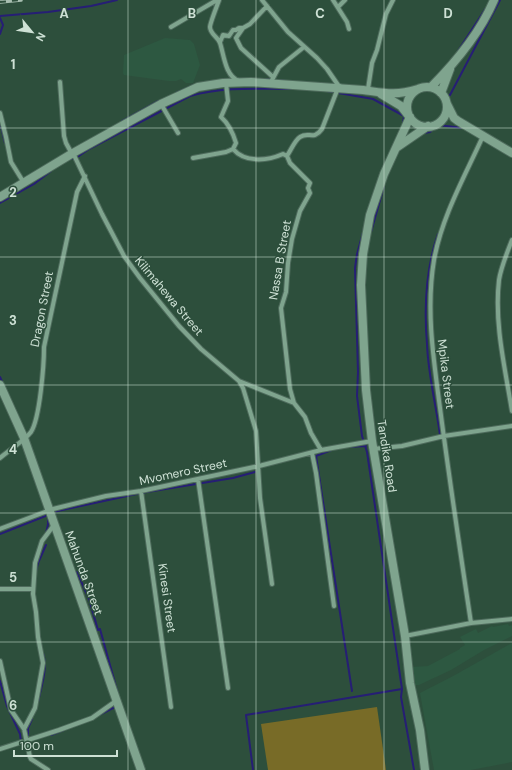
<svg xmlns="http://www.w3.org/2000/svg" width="512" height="770" font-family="'DM Sans',sans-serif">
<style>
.built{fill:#2d5841}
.green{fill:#786b27}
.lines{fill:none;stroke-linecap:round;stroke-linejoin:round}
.stream{stroke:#261e75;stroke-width:2}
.street-casing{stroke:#4e6b5c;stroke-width:6}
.secondary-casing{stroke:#4e6b5c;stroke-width:10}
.street{stroke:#7fa48e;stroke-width:4}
.secondary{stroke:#7fa48e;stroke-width:8}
.rail-casing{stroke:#a8bfb1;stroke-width:3.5}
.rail{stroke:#2d4f3c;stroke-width:2;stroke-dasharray:6;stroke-linecap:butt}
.grid{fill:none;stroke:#cee1d5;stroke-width:1;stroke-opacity:0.55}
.labels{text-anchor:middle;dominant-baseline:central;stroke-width:3;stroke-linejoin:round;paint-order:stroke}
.street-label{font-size:12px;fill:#cee1d5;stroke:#2d4f3c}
.grid-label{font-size:13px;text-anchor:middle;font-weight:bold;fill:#cee1d5;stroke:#2d4f3c;stroke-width:3;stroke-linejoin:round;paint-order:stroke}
</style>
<rect width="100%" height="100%" fill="#2d4f3c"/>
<path class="built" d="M 165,38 L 190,40 L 194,44 L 200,65 L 193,83 L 186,83 L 181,79 L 176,81 L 169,81 L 124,75 L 123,73 L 124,55 Z
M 508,624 L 509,626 L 512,625 L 512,636 L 484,650 L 451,670 L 419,685 L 414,685 L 412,667 L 428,666 L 460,649 L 460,648 L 465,645 L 460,637 L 476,629 L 478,633 L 492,626 L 493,627 Z
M 512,643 L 512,762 L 471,770 L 434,770 L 420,693 L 455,675 Z"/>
<path class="green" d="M 377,707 L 386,770 L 268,770 L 261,724 Z"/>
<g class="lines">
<path class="stream" d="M 0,16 L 48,12 L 91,6 L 117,0
M 0,18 L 3,25 L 0,34
M 458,51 L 486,8
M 262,79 L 286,81
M 327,91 L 373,99 L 404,116 L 403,124
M 176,93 L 194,85
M 450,95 L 500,0
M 122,121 L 158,101
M 0,122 L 5,143
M 424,133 L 430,132 L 438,125 L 463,128
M 70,159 L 76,158 L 89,149 L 190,96 C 224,86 258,89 293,89
M 0,203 L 34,184 L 51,171
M 364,229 L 357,254 L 355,268 L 358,372 L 357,396 L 362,436 L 367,452 L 402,689 L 401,697 L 414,770
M 371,232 L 384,186
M 438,234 C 426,268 424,308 427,344 C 428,374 436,405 440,435
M 0,377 L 3,384
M 346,447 L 366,446
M 334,449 L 316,456 L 352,691
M 53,512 L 141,493 L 233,478 L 255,472
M 0,534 L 48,515 L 48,524 L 46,534
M 36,571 L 38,563 L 46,545
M 74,573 L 77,572 L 89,599 L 98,630 L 100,629 L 118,694
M 0,681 L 7,706 L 20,734 L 21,742
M 38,702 C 41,687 48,668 43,653
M 99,715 L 117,706
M 51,735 L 64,730
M 28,739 L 28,728 L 32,719
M 253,770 L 246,715 L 402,689"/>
<defs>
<path id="street" d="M 219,0 C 217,6 210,23 210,27 C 210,34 218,37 220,43 C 224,55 225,76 239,81
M 262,0 L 288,32 L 317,58 L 327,69 L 338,85 L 341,87
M 333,0 L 347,22 L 349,29
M 267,6 L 250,24 L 243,28 L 236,38 L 241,48 L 273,77
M 338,7 L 345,0
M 171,27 L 217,0
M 220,42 L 223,35 L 229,36 L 233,30 L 236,30 L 239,28 L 243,28
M 272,80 L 279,67 L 304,47
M 60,82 L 64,136 L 66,143 L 72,154
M 226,83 L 228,101 L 221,117 C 229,124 233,133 236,143 L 233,149
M 370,91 L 368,89 L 372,63 L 377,50 L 386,14 L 393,0
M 161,104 L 178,133
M 0,113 L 6,137 L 11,162 L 24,183
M 73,153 L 102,214 L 124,256 L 140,278 L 179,326 L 201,349 L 239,381 L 243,388 L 256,431 L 260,498 L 272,584
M 287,156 C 291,150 295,140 300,137 C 309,131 313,141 322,129 L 338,88
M 193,158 L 226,152 L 233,149 C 245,163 267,161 283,154 L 287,156 L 290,163 L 310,183 L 308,188 L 310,193 L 300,211 L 292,239 L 288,263 L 286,292 L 281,308 L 290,389 L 294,403
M 512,240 C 507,253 501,267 499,280 C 494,323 505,368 512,411
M 239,381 L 294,403 L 305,417 L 311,433 L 321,450
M 373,449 L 402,446 L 444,436 L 512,426
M 312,453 L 316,473 L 334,606
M 0,458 C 9,450 24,441 31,432 C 40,418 44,364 44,347 L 77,192 L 85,176
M 198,479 L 228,688
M 141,491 L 171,707
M 0,529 L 53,509 L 106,496 L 141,491 L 193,480 L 259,466 L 321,450 L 372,441
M 0,589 L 33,589
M 471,623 C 461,557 451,490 442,423 C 435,368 425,314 434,260 C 442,216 465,176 483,136
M 405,636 L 471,623 L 512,619
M 0,661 L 11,710 L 24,729 L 30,757 L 31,759 L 48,770
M 24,729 L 35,708 L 43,663 L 38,637 L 36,612 L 33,594 L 35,563 L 42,541 L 54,525
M 0,749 L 59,730 L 92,718 L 116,701"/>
<path id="secondary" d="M 431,87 C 456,62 480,33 494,0
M407 107a20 20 0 1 1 40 0a20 20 0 1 1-40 0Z
M 441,93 L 450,69
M 381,94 L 401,106 L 408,115
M 447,104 L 454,118 L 458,121 L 512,153
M 410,117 L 384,174 L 370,215 L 363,254 L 361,285 L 366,390 L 372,441 L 405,636 L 410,683 L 420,730 L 425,770
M 396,148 L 428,126
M 0,197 L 73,153 L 161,104 L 198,87 L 223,83 L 251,82 L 363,90 C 385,93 395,96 418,89
M 0,385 L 24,438 L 141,770"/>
</defs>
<use href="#street" class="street-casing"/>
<use href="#secondary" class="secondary-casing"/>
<use href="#street" class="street"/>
<use href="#secondary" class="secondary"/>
<defs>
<path id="rail" d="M 0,2 L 21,0"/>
</defs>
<use href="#rail" class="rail-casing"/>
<use href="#rail" class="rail"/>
</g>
<path class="grid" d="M 128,0 L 128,770M 256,0 L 256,770M 384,0 L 384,770M 0,128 L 512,128M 0,257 L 512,257M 0,385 L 512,385M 0,513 L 512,513M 0,642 L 512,642"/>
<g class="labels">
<g class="street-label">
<text transform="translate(280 260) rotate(-80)">Nassa B Street</text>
<text transform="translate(169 296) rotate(50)">Kilimahewa Street</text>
<text transform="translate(42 309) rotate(-79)">Dragon Street</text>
<text transform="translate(446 374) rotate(83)">Mpika Street</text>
<text transform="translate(387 456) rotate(81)">Tandika Road</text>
<text transform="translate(183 472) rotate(-12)">Mvomero Street</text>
<text transform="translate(84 573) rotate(70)">Mahunda Street</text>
<text transform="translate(167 598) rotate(82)">Kinesi Street</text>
</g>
</g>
<g class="grid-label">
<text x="64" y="18">A</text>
<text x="192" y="18">B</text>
<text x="320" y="18">C</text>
<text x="448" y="18">D</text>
<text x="13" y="69">1</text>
<text x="13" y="197">2</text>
<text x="13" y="325">3</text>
<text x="13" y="454">4</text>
<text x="13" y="582">5</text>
<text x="13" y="710">6</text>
</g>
<g transform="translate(32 32) rotate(119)" stroke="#2d4f3c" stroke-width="3" paint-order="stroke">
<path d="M0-3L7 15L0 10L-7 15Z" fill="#cee1d5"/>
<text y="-6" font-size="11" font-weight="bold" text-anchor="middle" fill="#cee1d5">N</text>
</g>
<path d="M14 750v6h103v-6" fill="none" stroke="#cee1d5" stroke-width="2"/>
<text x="20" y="750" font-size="12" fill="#cee1d5" stroke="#2d4f3c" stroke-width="3" paint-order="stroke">100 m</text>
</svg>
